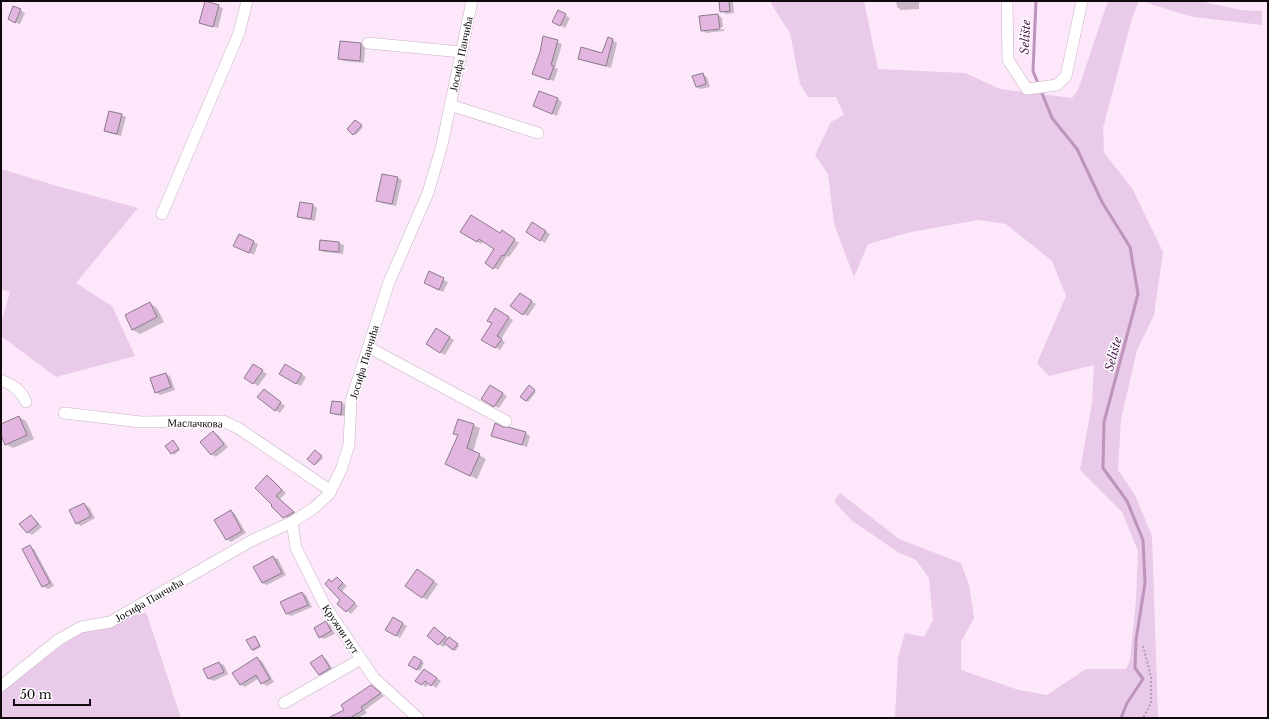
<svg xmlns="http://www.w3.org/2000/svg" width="1269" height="719" font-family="'Libre Baskerville',serif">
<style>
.green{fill:#e9cae8}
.shadow{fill:#0003}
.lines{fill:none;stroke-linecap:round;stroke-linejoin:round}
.stream{stroke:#be93bc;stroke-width:3}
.building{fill:#e2b6e0;stroke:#8d7a8c}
.minor-casing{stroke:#c7b2c5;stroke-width:12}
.path{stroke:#b2a1b1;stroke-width:2;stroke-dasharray:2 2;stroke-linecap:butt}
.minor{stroke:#fff;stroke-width:11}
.labels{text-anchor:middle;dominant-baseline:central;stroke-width:3;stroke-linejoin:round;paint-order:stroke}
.street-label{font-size:11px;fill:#100910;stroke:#fff}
.water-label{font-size:12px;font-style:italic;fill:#4c184c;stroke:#fff}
</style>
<rect width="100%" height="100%" fill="#fce7fb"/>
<path class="green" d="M 770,1 L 864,1 L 878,69 L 965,73 L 1000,89 L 1072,98 L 1078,90 L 1108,1 L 1139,1 L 1132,18 L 1103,128 L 1104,153 L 1132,188 L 1163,252 L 1154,315 L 1137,350 L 1121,419 L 1118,470 L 1135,495 L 1152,536 L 1158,718 L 895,718 L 898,657 L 905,633 L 924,637 L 933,620 L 929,578 L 916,560 L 898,552 L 851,520 L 834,501 L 840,493 L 899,539 L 961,563 L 969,585 L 974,618 L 961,642 L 961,670 L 1019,690 L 1047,695 L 1086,669 L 1126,669 L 1130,660 L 1136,600 L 1138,551 L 1122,512 L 1080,470 L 1092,403 L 1094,365 L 1049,376 L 1037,363 L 1066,296 L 1052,261 L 1006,224 L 978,220 L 911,232 L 868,244 L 854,277 L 834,224 L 828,174 L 815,155 L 831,122 L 844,115 L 836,97 L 808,97 L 800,84 L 790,33 L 775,10 Z
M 1141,1 L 1199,1 L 1241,10 L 1262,11 L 1262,25 L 1193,17 Z
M 1,169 L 57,186 L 138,208 L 76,283 L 112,306 L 135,356 L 56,377 L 1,336 L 1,324 L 10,292 L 1,289 Z
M 146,612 L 181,718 L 1,718 L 1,693 L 79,632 Z"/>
<path class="shadow" d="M 720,1 L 733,2 L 734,13 L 726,14 L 721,11 Z
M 896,1 L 919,1 L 919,9 L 901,10 L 897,7 Z
M 205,2 L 223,8 L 218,28 L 200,22 Z
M 20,10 L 25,13 L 20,24 L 13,22 Z
M 559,12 L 570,18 L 565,28 L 558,24 Z
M 718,15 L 722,18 L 723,27 L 705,29 L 705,31 L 724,29 L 724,31 L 706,33 L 702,30 Z
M 544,37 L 562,44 L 555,68 L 558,69 L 554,81 L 538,76 Z
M 613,40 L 617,43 L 611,68 L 584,61 L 580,59 L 602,55 Z
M 361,44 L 365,47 L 364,63 L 344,61 L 339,59 Z
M 703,74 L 707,77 L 710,87 L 701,89 L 696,87 Z
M 558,99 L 562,102 L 557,116 L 534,106 Z
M 121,115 L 126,117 L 121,136 L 109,133 L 105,131 Z
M 357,122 L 363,127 L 356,135 L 354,134 Z
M 397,178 L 402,180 L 396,206 L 382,203 L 378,200 Z
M 313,205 L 317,208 L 315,221 L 303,219 L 298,216 Z
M 537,226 L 550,234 L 545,243 L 540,240 Z
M 461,231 L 506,234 L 519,243 L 509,257 L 507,256 L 498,270 L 486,263 L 495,249 L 483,241 L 481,244 Z
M 239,235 L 258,244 L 254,255 L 239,248 Z
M 321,241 L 339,243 L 344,245 L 343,254 L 324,252 L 320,250 Z
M 430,273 L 448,282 L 443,292 L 430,286 Z
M 524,297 L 536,304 L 528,316 L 523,314 Z
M 150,303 L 157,308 L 164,322 L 140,334 L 133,330 L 126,316 Z
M 496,310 L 513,320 L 501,339 L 505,342 L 500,350 L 483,340 L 493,323 Z
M 436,329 L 454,340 L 445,355 L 427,344 Z
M 285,365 L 306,377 L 301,386 L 280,374 Z
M 258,368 L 267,374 L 258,386 L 245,378 Z
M 165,374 L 170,376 L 175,390 L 160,395 L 156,392 Z
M 495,388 L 507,396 L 499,408 L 482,399 Z
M 531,388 L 536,392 L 528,402 L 521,397 Z
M 268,393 L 285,406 L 280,413 L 275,410 Z
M 333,402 L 342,403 L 347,406 L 345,416 L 336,415 L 331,413 Z
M 19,417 L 26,421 L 34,439 L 13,448 L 6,444 L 1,433 L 1,425 Z
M 473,425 L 480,428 L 473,452 L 486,459 L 477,479 L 446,464 L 459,436 L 454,433 Z
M 213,432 L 218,435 L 228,447 L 216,457 L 211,454 Z
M 525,433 L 530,436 L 527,447 L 497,438 L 492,435 Z
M 173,441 L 180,450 L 174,455 L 167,446 Z
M 317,452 L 323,458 L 316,465 L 315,464 Z
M 268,476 L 272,479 L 286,493 L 280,499 L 298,515 L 289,520 L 272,506 L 273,505 Z
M 84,504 L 89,507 L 95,518 L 81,526 L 77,523 Z
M 231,511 L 235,514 L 246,533 L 231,542 L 227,539 Z
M 31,516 L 35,519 L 42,527 L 32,535 L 27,532 Z
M 29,546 L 34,549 L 54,586 L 48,589 L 43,586 Z
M 273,557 L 278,559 L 286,575 L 267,585 L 262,583 Z
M 422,573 L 438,584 L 427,600 L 423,597 Z
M 337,578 L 347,586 L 342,591 L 358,606 L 351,614 L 338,604 L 341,600 L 329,581 L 332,582 Z
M 302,593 L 306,595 L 312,607 L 291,616 L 287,614 Z
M 393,618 L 407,626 L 400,638 L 386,630 Z
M 326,623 L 330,625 L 335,634 L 324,639 L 320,637 Z
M 439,631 L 459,646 L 455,651 L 446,644 L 443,647 L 429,636 Z
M 255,637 L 256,638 L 261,647 L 254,651 L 252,650 Z
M 322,656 L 326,659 L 334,671 L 324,677 L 319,674 Z
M 257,658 L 262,661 L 274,682 L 267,686 L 262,683 L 259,678 L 245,687 L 241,685 L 233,673 Z
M 414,658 L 424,663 L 420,671 L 410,665 Z
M 219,663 L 224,665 L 228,674 L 214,681 L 209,679 L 205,670 Z
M 429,672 L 441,681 L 436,688 L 429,683 L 426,687 L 416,681 Z
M 371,686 L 384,696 L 365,710 L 367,713 L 358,718 L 330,718 L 345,710 Z"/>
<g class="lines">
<path class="stream" d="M 1036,1 L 1033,71 L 1052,118 L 1077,149 L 1102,202 L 1130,247 L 1138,294 L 1104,422 L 1103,468 L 1127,501 L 1143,540 L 1145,583 L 1136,640 L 1135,668 L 1143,679 L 1127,703 L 1121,718"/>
</g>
<path class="building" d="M 205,1 L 219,5 L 213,27 L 199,23 Z
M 719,1 L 729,1 L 730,11 L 720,12 Z
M 13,6 L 21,9 L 15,23 L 8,19 Z
M 558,10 L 566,14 L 560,26 L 552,22 Z
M 718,14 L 720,29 L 701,31 L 699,16 Z
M 543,36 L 558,40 L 551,65 L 554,66 L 549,80 L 532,74 L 540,52 Z
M 608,37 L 613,39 L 606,66 L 578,59 L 581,47 L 602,53 Z
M 340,41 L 361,43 L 360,61 L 338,59 Z
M 703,73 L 706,84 L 696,87 L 692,76 Z
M 539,91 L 558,98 L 552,114 L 533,106 Z
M 109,111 L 122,114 L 117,134 L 104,131 Z
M 355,120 L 362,125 L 353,135 L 347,129 Z
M 382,174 L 398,177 L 392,204 L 376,201 Z
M 300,202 L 313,204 L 311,219 L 297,217 Z
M 471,215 L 500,233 L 502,230 L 515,239 L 504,256 L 502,255 L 493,269 L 485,263 L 494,249 L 479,239 L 477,242 L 460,232 Z
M 532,222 L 546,231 L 540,241 L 526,232 Z
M 239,234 L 254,241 L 249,253 L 233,246 Z
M 320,240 L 339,242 L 339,252 L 319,250 Z
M 429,271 L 444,278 L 439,290 L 424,283 Z
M 520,293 L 532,301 L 523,315 L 510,306 Z
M 150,302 L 157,317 L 132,330 L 125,315 Z
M 495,308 L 509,317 L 497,336 L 502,339 L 495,348 L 481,340 L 492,323 L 487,321 Z
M 436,328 L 450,337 L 440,353 L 426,344 Z
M 253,364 L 263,370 L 253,384 L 244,378 Z
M 285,364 L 302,374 L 296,384 L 279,374 Z
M 166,373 L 171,387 L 155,393 L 150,378 Z
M 490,385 L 503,393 L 494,407 L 481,399 Z
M 529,385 L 535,390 L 526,401 L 520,397 Z
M 264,389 L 281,402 L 275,411 L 257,397 Z
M 332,401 L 342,402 L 341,415 L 330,413 Z
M 19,416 L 27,435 L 5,445 L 1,435 L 1,424 Z
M 458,419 L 474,424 L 467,448 L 480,454 L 470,476 L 445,464 L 458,435 L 453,434 Z
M 495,423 L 503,427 L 508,427 L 526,432 L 522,445 L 491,436 Z
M 213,431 L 224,444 L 211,455 L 200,442 Z
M 173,440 L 179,449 L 171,454 L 165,446 Z
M 315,450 L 322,456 L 314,465 L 307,459 Z
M 267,475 L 282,490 L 276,496 L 294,512 L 283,518 L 271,506 L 272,505 L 255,488 Z
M 84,503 L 91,516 L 76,524 L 69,510 Z
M 231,510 L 242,531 L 226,540 L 214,520 Z
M 31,515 L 38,524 L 27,533 L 19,524 Z
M 30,545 L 50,583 L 42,587 L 22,549 Z
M 273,556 L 282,573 L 262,583 L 253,567 Z
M 417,569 L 434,581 L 422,598 L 405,586 Z
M 337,577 L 343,583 L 338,588 L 355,603 L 346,612 L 337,604 L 340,600 L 325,584 L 329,579 L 331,582 Z
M 302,592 L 308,605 L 286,614 L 280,602 Z
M 393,617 L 403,623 L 396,636 L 385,630 Z
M 326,621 L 331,631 L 319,638 L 314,628 Z
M 434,627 L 446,637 L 438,645 L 427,636 Z
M 255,636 L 260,646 L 252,650 L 246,640 Z
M 449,637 L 458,644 L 453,650 L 444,643 Z
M 322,655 L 330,668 L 319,675 L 310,663 Z
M 414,656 L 422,661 L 417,670 L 408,665 Z
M 257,657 L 270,679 L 261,684 L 256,675 L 240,685 L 232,673 Z
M 219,662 L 224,672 L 208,679 L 203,669 Z
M 424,669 L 437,678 L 431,686 L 425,681 L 421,685 L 415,681 Z
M 371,685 L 381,693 L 361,707 L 363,710 L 350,718 L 328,718 L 344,710 L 341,705 Z"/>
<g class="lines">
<defs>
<path id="minor" d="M 1007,1 L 1008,60 L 1027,89 L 1057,85 L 1066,76 L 1082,1
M 368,43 L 461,52
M 450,105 L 538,133
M 162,214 L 239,33 L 247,1
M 368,347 L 506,421
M 1,380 C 13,385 21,390 26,402
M 64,413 L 141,422 L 223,421 L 238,428 L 331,491
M 292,522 L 296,548 L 324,604 L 374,678 L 418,718
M 1,686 L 58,640 L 81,627 L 110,622 L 251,541 L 292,522 L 314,508 L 329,494 L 341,470 L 349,445 L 351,401 L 389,282 L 428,193 L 442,145 L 472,1
M 284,703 L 361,659"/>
</defs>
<use href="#minor" class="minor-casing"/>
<path class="path" d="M 1143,646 L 1151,677 L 1151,703 L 1143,718"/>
<use href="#minor" class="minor"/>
</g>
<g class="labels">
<g class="street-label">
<text transform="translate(461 54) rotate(-78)">Јосифа Панчића</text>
<text transform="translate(364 362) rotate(-73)">Јосифа Панчића</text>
<text transform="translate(195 423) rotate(1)">Маслачкова</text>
<text transform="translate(149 600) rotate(-30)">Јосифа Панчића</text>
<text transform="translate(341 629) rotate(56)">Кружни пут</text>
</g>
<g class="water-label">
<text transform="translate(1025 37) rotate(-87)">Selište</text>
<text transform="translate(1113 354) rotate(-75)">Selište</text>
</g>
</g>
<rect width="1269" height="719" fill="none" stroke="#100910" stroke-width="4"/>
<path d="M14 699v6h76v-6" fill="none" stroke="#100910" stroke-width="2"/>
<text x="20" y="699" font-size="12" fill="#100910" stroke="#ffffff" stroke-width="3" paint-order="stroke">50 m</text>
</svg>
